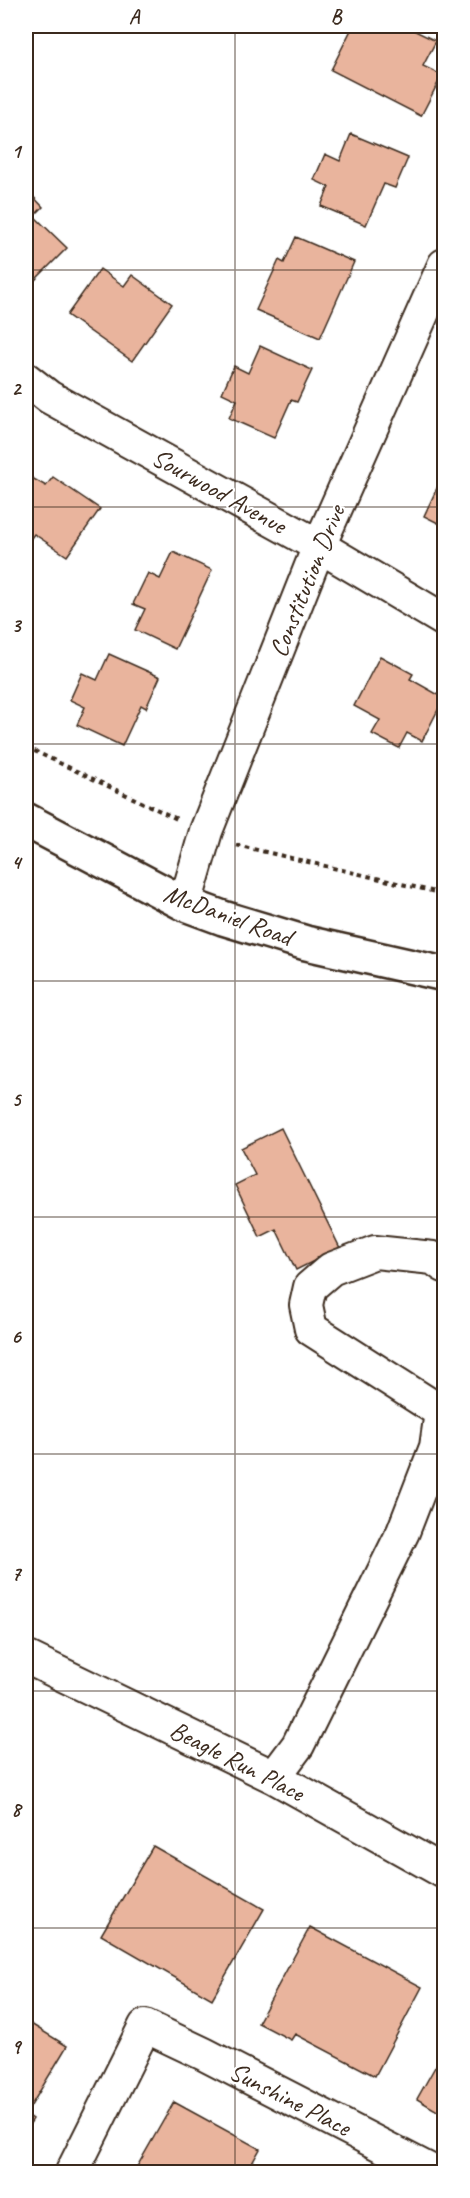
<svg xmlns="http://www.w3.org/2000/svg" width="470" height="2198" font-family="Caveat,sans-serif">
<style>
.building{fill:#e9b49d;stroke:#3b2a1e;stroke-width:1.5}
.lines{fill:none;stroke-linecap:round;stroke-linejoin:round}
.minor-casing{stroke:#3b2a1e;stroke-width:36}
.major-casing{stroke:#3b2a1e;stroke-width:38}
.path{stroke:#3b2a1e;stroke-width:4;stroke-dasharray:4.5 4.5;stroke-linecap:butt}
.minor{stroke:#fff;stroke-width:32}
.major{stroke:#fff;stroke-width:33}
.grid{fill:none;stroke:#3b2a1e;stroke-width:1.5;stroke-opacity:0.55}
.labels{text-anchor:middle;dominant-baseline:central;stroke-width:4.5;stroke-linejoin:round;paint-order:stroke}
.street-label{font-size:26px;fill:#3b2a1e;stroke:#fff}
.neatline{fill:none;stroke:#3b2a1e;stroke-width:2}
.grid-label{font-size:20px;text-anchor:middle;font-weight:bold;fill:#3b2a1e}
</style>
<rect width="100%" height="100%" fill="#fff"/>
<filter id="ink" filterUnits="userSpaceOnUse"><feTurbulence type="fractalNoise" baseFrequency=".0167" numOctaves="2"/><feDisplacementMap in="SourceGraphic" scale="12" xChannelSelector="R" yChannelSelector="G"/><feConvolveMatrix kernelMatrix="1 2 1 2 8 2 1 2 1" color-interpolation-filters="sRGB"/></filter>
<g filter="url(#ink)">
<path class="building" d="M 353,26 L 405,26 L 436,41 L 423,66 L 442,75 L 421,116 L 331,70 Z
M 351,134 L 408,158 L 395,188 L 384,184 L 366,225 L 321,206 L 329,187 L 314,180 L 325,154 L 340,161 Z
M 26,189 L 43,207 L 34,216 L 67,248 L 27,288 L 26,286 Z
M 296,237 L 354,262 L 320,338 L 256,310 L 279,260 L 284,263 Z
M 100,269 L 124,286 L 132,275 L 172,304 L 132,361 L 67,315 Z
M 260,346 L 312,370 L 297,402 L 291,400 L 274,438 L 229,418 L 237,400 L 222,393 L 234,366 L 248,373 Z
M 444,473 L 444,526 L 424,516 Z
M 53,477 L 100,509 L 67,556 L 34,534 L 26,545 L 26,488 L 32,478 L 46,486 Z
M 173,552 L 212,570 L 175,649 L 135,630 L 145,609 L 133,604 L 148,573 L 160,579 Z
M 109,654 L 160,677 L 146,708 L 141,705 L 122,746 L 77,725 L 85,707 L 70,700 L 82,673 L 97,680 Z
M 380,656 L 413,674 L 410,679 L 444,698 L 422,741 L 407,733 L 399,748 L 372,734 L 380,720 L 354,706 Z
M 281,1128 L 340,1248 L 296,1270 L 276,1229 L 260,1237 L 235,1185 L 255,1175 L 241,1148 Z
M 153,1846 L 264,1909 L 212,1999 L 101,1935 Z
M 310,1927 L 422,1987 L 375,2076 L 295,2034 L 291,2040 L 258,2023 Z
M 26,2021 L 67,2046 L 26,2114 L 33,2119 L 26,2130 Z
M 444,2051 L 444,2115 L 417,2099 Z
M 174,2102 L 260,2149 L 247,2172 L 134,2172 Z"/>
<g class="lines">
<defs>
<path id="minor" d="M 26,379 L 49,397 L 319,546 L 444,620
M 185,904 L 206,831 L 319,546 L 444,265
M 441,1412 L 311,1329 L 306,1305 L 310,1287 L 331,1269 L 375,1252 L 433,1258 L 444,1266
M 26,1657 L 274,1777 L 444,1872
M 274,1777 L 298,1745 L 403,1532 L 436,1447 L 441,1412 L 444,1406
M 72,2172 L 145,2026 L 204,2054 L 433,2172"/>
<path id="major" d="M 26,820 L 185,904 L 223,918 L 306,943 L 444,974"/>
</defs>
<use href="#minor" class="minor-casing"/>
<use href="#major" class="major-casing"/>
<path class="path" d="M 26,747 L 177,819
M 236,845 L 444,894"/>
<use href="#minor" class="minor"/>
<use href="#major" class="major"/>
</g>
</g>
<path class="grid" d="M 235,26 L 235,2172M 26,270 L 444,270M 26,507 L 444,507M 26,744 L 444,744M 26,981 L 444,981M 26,1217 L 444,1217M 26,1454 L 444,1454M 26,1691 L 444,1691M 26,1928 L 444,1928"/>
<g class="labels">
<g class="street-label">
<text transform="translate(219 491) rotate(29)">Sourwood Avenue</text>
<text transform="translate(307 581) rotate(-68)">Constitution Drive</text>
<text transform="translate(228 915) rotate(20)">McDaniel Road</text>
<text transform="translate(237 1761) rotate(27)">Beagle Run Place</text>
<text transform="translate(290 2099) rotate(27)">Sunshine Place</text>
</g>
</g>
<rect width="470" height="2198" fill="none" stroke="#fff" stroke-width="66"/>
<rect x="33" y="33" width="404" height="2132" class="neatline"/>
<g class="grid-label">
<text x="134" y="23">A</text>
<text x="336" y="23">B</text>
<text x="16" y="158">1</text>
<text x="16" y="395">2</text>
<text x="16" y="632">3</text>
<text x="16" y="869">4</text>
<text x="16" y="1106">5</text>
<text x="16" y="1343">6</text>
<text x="16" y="1580">7</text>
<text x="16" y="1816">8</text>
<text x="16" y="2053">9</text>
</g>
</svg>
